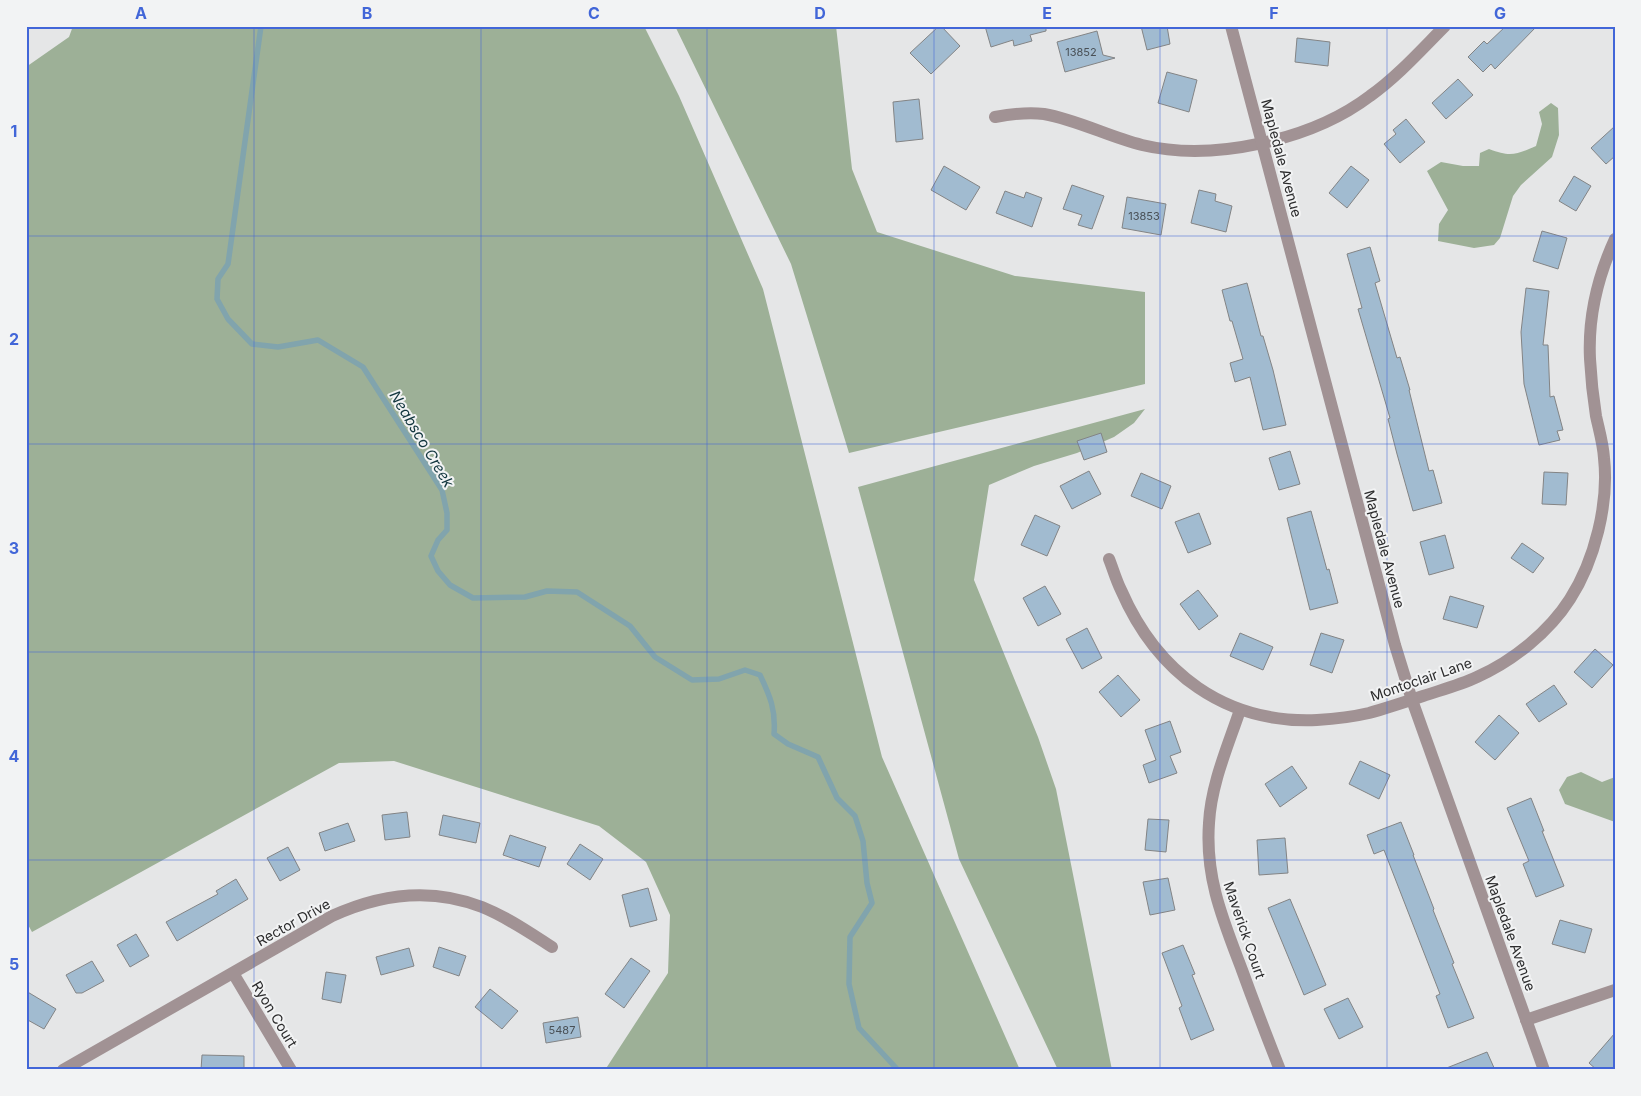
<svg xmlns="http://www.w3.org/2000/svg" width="1641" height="1096" font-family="Inter,sans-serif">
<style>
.forest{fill:#9db097}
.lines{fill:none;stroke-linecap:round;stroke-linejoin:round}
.stream{stroke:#81a4ad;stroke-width:5.5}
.building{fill:#a1bbd0;stroke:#838485}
.minor{stroke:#a19294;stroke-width:12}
.tertiary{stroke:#a19294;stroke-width:12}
.grid{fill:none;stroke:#4266d8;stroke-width:1;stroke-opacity:0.55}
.labels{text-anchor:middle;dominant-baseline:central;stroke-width:4;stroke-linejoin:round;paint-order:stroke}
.number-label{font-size:11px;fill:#495056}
.street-label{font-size:14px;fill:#2c2c2d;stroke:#f2f3f4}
.water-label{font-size:15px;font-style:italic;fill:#12363e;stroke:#f2f3f4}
.neatline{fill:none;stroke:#4266d8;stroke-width:2}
.grid-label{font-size:16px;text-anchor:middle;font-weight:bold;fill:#4266d8}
</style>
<rect width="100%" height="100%" fill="#e5e6e7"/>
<path class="forest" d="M 73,26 L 644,26 L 679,96 L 763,289 L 882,757 L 1020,1070 L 605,1070 L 668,973 L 670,915 L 646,862 L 599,826 L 394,761 L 339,763 L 32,932 L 26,921 L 26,67 L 69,37 Z
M 675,26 L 836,26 L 852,169 L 877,232 L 1015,276 L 1145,292 L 1145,384 L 849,453 L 791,264 Z
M 1551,103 L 1558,108 L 1559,135 L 1552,157 L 1521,185 L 1513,196 L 1500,238 L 1494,245 L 1474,248 L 1438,241 L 1439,224 L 1448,210 L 1427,171 L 1441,162 L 1463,166 L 1479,166 L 1480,153 L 1489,149 C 1510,157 1516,155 1536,146 L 1542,124 L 1539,112 Z
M 1145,409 L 1134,423 L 1114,437 L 1077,453 L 1034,466 L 989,485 L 974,580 L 1038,737 L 1056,789 L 1112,1070 L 1058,1070 L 959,859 L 858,487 Z
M 1581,772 L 1602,782 L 1615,777 L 1615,822 L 1565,804 L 1559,790 L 1567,777 Z"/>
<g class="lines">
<path class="stream" d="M 261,26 L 228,264 L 218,279 L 217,299 L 228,319 L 252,344 L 278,347 L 318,340 L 363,367 L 442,490 L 447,513 L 447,530 L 438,540 L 431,556 L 438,571 L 450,585 L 473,598 L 525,597 L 547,591 L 577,592 L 630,626 L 655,657 L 692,680 L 719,679 L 745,670 L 760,675 C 770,696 776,710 774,734 L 788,744 L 818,757 L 837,798 L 855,816 L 863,841 L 867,883 L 872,903 L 850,937 L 849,984 L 859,1028 L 898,1070"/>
</g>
<path class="building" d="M 939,26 L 941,26 L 960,46 L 931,74 L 910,53 Z
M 985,26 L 1046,26 L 1046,31 L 1030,35 L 1032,41 L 1014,46 L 1013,40 L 991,47 Z
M 1141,26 L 1167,26 L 1170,44 L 1147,50 Z
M 1506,26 L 1537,26 L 1495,69 L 1491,64 L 1483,72 L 1468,57 L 1484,41 L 1487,44 Z
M 1097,31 L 1103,55 L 1115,58 L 1065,72 L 1057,42 Z
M 1297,38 L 1330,42 L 1328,66 L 1295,62 Z
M 1167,72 L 1197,80 L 1189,112 L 1158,103 Z
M 1458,79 L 1473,95 L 1446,119 L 1432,103 Z
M 919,99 L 923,139 L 896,142 L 893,102 Z
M 1406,119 L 1425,142 L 1400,163 L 1384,144 L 1396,134 L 1393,130 Z
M 1615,126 L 1615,156 L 1606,164 L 1591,148 Z
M 944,166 L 980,187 L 966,210 L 931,190 Z
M 1351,166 L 1369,180 L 1347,208 L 1329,193 Z
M 1574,176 L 1591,186 L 1576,211 L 1559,201 Z
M 1072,185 L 1104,196 L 1092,229 L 1078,225 L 1082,215 L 1063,209 Z
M 1199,190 L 1216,194 L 1215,201 L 1232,206 L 1226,232 L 1191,223 Z
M 1005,191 L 1024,198 L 1026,192 L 1042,198 L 1032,227 L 996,213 Z
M 1127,197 L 1166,204 L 1161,235 L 1122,228 Z
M 1542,231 L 1567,238 L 1558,269 L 1533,261 Z
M 1370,247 L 1380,281 L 1375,283 L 1397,358 L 1400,357 L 1410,390 L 1409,390 L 1429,471 L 1433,470 L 1442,503 L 1413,511 L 1397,454 L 1388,419 L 1390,418 L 1358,309 L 1362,308 L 1347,254 Z
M 1247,283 L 1261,336 L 1263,336 L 1273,370 L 1286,425 L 1263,430 L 1250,377 L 1235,382 L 1230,363 L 1243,359 L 1232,321 L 1230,321 L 1222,290 Z
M 1526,288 L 1549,291 L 1543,345 L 1548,345 L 1550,397 L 1554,396 L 1563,430 L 1557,431 L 1560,440 L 1539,445 L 1524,384 L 1521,332 Z
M 1101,433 L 1107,452 L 1084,460 L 1077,441 Z
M 1290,451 L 1300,484 L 1279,490 L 1269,458 Z
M 1089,471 L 1101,494 L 1072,509 L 1060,486 Z
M 1544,472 L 1568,473 L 1566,505 L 1542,504 Z
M 1141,473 L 1171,486 L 1162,509 L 1131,496 Z
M 1311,511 L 1327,570 L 1329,569 L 1338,603 L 1310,610 L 1287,518 Z
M 1199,513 L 1211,544 L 1188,553 L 1175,522 Z
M 1035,515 L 1060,526 L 1047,556 L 1021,545 Z
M 1445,535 L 1454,568 L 1429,575 L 1420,542 Z
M 1522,543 L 1544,558 L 1533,573 L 1511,558 Z
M 1045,586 L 1061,614 L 1038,626 L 1023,598 Z
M 1198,590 L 1218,616 L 1199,630 L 1180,604 Z
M 1450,596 L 1484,606 L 1477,628 L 1443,619 Z
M 1087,628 L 1102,658 L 1082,669 L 1066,639 Z
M 1240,633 L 1273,647 L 1263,670 L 1230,656 Z
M 1321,633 L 1344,640 L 1332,673 L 1310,665 Z
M 1595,649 L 1613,665 L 1592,688 L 1574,672 Z
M 1118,675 L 1140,700 L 1121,717 L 1099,692 Z
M 1554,685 L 1567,704 L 1539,722 L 1526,704 Z
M 1499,715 L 1519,733 L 1495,760 L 1475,742 Z
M 1170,721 L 1181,752 L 1170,756 L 1177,773 L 1149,783 L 1143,765 L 1156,760 L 1145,730 Z
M 1360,761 L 1390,775 L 1379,799 L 1349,784 Z
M 1292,766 L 1307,788 L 1280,807 L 1265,784 Z
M 1531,798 L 1544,831 L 1542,831 L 1564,886 L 1536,897 L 1523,864 L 1529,861 L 1507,808 Z
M 407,812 L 410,837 L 385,840 L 382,815 Z
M 443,815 L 480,823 L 476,843 L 439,835 Z
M 1148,819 L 1169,820 L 1166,852 L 1145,850 Z
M 1401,822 L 1414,855 L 1413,855 L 1434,909 L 1433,910 L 1454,963 L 1452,964 L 1474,1018 L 1448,1028 L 1436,996 L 1440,994 L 1384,850 L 1374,854 L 1367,835 Z
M 348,823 L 355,841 L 325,851 L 319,833 Z
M 510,835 L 546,847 L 539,867 L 503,855 Z
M 1285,838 L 1288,873 L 1259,875 L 1257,840 Z
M 580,844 L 603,859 L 590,880 L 567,864 Z
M 288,847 L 300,870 L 280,881 L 267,858 Z
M 1168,878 L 1175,910 L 1150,915 L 1143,882 Z
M 236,879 L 248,899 L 177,941 L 166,922 L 218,894 L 216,891 Z
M 648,888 L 657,920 L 630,927 L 622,895 Z
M 1290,899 L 1326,985 L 1304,995 L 1268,908 Z
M 1560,920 L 1592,929 L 1585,953 L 1552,944 Z
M 136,934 L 149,956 L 130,967 L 117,945 Z
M 1183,945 L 1195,974 L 1192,975 L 1214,1030 L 1191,1040 L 1179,1008 L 1182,1006 L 1162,953 Z
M 439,947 L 466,956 L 459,976 L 433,967 Z
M 409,948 L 414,966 L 381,975 L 376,957 Z
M 631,958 L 650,971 L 624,1008 L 605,994 Z
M 92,961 L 104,981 L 82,993 L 76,993 L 66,975 Z
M 326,972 L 346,975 L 341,1003 L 322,999 Z
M 490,989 L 518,1011 L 502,1029 L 475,1007 Z
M 26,991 L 56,1009 L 44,1029 L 26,1019 Z
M 1348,998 L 1363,1027 L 1339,1039 L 1324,1009 Z
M 578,1017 L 581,1037 L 546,1043 L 543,1023 Z
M 1615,1033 L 1615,1070 L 1597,1070 L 1589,1063 Z
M 1487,1052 L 1495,1070 L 1444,1070 L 1444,1069 Z
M 202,1055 L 244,1056 L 244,1070 L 201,1070 Z"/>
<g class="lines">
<path class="minor" d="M 995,117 C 1011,114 1027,112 1044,114 C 1078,120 1109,137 1142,145 C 1213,162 1312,140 1370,96 C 1398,76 1421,50 1445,26
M 1109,559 C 1113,569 1116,580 1121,590 C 1157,673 1225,724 1317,720 C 1334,719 1352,717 1369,713 C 1387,708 1405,702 1423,696 C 1441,690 1460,685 1477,677 C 1513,661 1549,632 1570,599 C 1595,560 1609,503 1604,458 C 1603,443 1599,430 1596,416 C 1593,397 1591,378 1590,359 C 1588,318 1598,276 1615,239
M 1240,710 C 1228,746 1211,784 1209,823 C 1205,878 1223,920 1242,970 C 1254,1003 1267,1037 1280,1070
M 233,973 L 291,1070
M 1526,1020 L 1615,990
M 63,1070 L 332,916 C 380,894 431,887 482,907 C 507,917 530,933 552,947"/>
<path class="tertiary" d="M 1231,26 L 1395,645 L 1412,700 L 1544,1070"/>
</g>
<path class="grid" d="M 254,26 L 254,1070M 481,26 L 481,1070M 707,26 L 707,1070M 934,26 L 934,1070M 1160,26 L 1160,1070M 1387,26 L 1387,1070M 26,236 L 1615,236M 26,444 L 1615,444M 26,652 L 1615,652M 26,860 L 1615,860"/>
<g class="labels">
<g class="number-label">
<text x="1081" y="52">13852</text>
<text x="1144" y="216">13853</text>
<text x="562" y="1030">5487</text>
</g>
<g class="street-label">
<text transform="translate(1282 158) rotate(75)">Mapledale Avenue</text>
<text transform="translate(1385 549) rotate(75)">Mapledale Avenue</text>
<text transform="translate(1421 679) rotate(-19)">Montoclair Lane</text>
<text transform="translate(293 922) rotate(-29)">Rector Drive</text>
<text transform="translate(1245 930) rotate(71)">Maverick Court</text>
<text transform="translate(1511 933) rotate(70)">Mapledale Avenue</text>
<text transform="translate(275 1014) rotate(59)">Ryon Court</text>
</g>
<g class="water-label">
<text transform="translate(422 439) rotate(59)">Neabsco Creek</text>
</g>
</g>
<rect width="1641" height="1096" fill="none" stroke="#f2f3f4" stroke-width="55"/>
<rect x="28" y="28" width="1586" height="1040" class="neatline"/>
<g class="grid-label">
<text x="141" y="19">A</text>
<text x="367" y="19">B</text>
<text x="594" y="19">C</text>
<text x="820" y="19">D</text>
<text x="1047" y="19">E</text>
<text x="1274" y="19">F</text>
<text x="1500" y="19">G</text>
<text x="14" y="137">1</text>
<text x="14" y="345">2</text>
<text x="14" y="554">3</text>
<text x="14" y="762">4</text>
<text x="14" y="970">5</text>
</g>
</svg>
